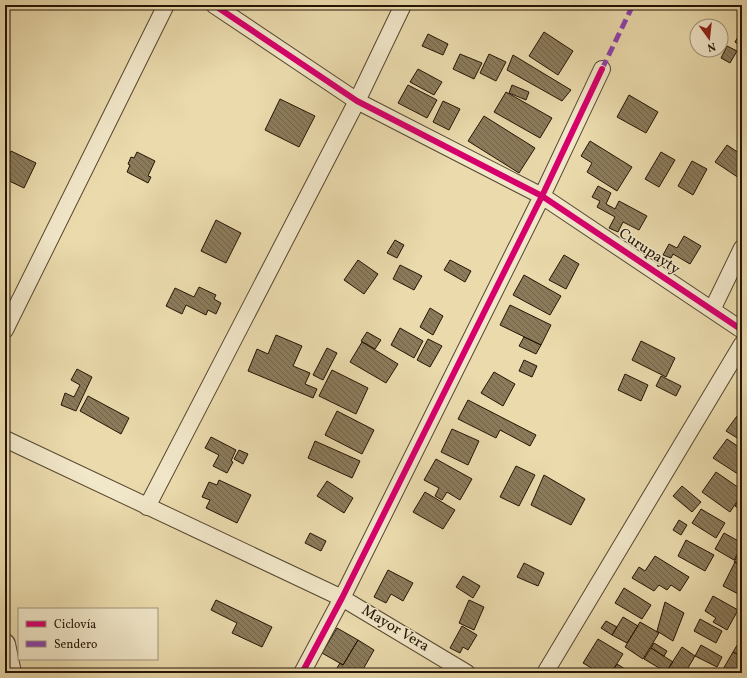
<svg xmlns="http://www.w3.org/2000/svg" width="747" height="678" font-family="Vollkorn,serif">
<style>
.building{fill:url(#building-back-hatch);stroke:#241404}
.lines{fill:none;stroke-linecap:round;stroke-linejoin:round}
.minor-casing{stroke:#56462e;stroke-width:18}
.tertiary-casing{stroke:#56462e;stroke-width:22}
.minor{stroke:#f1e7c9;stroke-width:16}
.tertiary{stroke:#f1e7c9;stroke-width:20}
.quiet{stroke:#8e44ad;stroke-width:5;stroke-dasharray:10 5;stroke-linecap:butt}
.cycleway-casing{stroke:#f1e7c9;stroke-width:8}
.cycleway{stroke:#d6006c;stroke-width:6}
.labels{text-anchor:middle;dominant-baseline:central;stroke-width:3;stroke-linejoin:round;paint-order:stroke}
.street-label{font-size:15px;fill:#241404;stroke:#f1e7c9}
</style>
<defs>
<pattern id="building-back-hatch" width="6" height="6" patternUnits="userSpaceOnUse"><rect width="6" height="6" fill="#8b7b5b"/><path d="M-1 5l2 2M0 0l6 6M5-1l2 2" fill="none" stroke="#716449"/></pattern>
</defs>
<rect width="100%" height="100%" fill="#eadaac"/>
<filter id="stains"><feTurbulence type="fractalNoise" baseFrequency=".005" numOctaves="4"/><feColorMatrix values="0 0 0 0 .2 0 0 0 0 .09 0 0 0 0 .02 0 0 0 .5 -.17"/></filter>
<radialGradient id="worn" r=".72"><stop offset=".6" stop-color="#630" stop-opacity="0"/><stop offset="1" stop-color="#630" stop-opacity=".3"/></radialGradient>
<path class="building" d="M 742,30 L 742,47 L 735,42 Z
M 544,32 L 573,51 L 558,75 L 529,56 Z
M 428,34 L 448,44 L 443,55 L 422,46 Z
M 727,46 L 737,51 L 730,63 L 721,58 Z
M 460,54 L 482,63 L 474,79 L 453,69 Z
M 489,54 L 506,62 L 496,81 L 480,73 Z
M 513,55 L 571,90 L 562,101 L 507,70 Z
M 418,69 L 442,82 L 434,95 L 410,82 Z
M 408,85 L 437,100 L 427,118 L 398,103 Z
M 512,85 L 529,92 L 526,100 L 509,93 Z
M 506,92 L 552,118 L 540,138 L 494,112 Z
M 629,95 L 658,112 L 646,133 L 617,117 Z
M 280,99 L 315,116 L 299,147 L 265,130 Z
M 443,101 L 460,109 L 449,130 L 433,122 Z
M 484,116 L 535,148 L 519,173 L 468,141 Z
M 590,141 L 632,167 L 617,191 L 587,172 L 592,163 L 581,156 Z
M 727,145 L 742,155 L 742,174 L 739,178 L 715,162 Z
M 11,151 L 36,163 L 24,188 L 5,179 L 5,164 Z
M 137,152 L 155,161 L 148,176 L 151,177 L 148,183 L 127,172 L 130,165 L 128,164 L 131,157 L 134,158 Z
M 661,152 L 675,160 L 659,187 L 645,179 Z
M 692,161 L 707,169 L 693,195 L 678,186 Z
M 598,186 L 611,193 L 606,204 L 615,209 L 619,201 L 647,216 L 639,230 L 623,222 L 618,232 L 609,228 L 615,217 L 597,207 L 600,201 L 592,197 Z
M 216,220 L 241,233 L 226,263 L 201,251 Z
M 684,236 L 701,246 L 690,264 L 673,254 L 671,258 L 663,255 L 669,244 L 677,248 Z
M 395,240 L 404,245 L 397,258 L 387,253 Z
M 564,255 L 579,264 L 566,289 L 549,280 Z
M 358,260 L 378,274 L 364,294 L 344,280 Z
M 450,260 L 471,271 L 465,282 L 444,270 Z
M 400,265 L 422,276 L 414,290 L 393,279 Z
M 524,275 L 561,296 L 550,315 L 513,295 Z
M 199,287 L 216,295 L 214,299 L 221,303 L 216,314 L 208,310 L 206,315 L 186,305 L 182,314 L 166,306 L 175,288 L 194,297 Z
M 510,305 L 551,325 L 541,345 L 500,325 Z
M 430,308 L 443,316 L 433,335 L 420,327 Z
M 400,328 L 423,341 L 414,358 L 391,345 Z
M 367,332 L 381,340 L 375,349 L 361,341 Z
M 276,335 L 302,346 L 293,366 L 310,373 L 305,384 L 317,389 L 313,398 L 248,371 L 257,349 L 268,354 Z
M 524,337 L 541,345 L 536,354 L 519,346 Z
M 428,339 L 442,346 L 430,367 L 417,360 Z
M 641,341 L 675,358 L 666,377 L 632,360 Z
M 362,342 L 398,364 L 386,383 L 350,362 Z
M 327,348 L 337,353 L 323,380 L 313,375 Z
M 524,360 L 537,366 L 532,377 L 519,371 Z
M 77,369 L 92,377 L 76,411 L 61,405 L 65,393 L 74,397 L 80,385 L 71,380 Z
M 332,370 L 368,388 L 356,414 L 319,396 Z
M 494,372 L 515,384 L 503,406 L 481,393 Z
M 625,374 L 648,385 L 641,401 L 618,390 Z
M 661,376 L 681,386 L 676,396 L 656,386 Z
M 88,396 L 129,418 L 121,434 L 80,411 Z
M 468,400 L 536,435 L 530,446 L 500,430 L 496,438 L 458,419 Z
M 337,411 L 374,430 L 362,454 L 325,435 Z
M 737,416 L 742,419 L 742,441 L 726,431 Z
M 452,429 L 479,441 L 468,465 L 441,452 Z
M 211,437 L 236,450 L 231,461 L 233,462 L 227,473 L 213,466 L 219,455 L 205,448 Z
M 727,439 L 742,449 L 741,476 L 713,458 Z
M 315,441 L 360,461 L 352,478 L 308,458 Z
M 239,450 L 248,454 L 243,464 L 234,459 Z
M 436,459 L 472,479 L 460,500 L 447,492 L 442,500 L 435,496 L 439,488 L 424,480 Z
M 516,466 L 535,475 L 519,506 L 500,497 Z
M 716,472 L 742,490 L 742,494 L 730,512 L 702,492 Z
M 544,475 L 585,499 L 571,525 L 531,505 Z
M 219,480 L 251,495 L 237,523 L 206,508 L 210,500 L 202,497 L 209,482 L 217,485 Z
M 327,481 L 353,498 L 344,513 L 317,496 Z
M 682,486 L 701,502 L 692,512 L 673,496 Z
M 425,492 L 455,510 L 443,529 L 413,512 Z
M 742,496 L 742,511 L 735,506 Z
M 701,509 L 725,523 L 716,538 L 692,523 Z
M 679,520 L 687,525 L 681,535 L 673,530 Z
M 310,533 L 326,541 L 321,551 L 305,543 Z
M 724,533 L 742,543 L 742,546 L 734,560 L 715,549 Z
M 686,540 L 714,555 L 705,571 L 678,556 Z
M 741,550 L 742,550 L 742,566 L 734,562 Z
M 655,556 L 689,577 L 680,591 L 671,585 L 667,590 L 659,585 L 654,591 L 632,578 L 639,567 L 645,571 Z
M 735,562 L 742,566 L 742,596 L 723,586 Z
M 524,563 L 544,573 L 538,586 L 517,577 Z
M 388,570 L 413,583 L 403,601 L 391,594 L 386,603 L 374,597 Z
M 463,576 L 480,586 L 473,598 L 456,587 Z
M 624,588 L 651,605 L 642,619 L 615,603 Z
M 713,596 L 738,610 L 727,630 L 713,622 L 716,618 L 705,611 Z
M 216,600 L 272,627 L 262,647 L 232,633 L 237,623 L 211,610 Z
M 469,600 L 484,607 L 474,630 L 459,623 Z
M 665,602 L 684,613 L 673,641 L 657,631 Z
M 623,617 L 638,626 L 627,643 L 612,635 Z
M 700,619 L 722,631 L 716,643 L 694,631 Z
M 606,621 L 617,627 L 612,635 L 601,628 Z
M 640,622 L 659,633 L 643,659 L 625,647 Z
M 462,626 L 477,635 L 468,650 L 463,647 L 460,653 L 450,648 Z
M 337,628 L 358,640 L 343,665 L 322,653 Z
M 598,639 L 623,654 L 611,673 L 600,673 L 583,663 Z
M 358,640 L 374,650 L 361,673 L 334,673 L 340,663 L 343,665 Z
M 739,642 L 742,643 L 742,657 L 733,652 Z
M 654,643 L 667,651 L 664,656 L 651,648 Z
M 701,645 L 722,657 L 717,667 L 695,656 Z
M 682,647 L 695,656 L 685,673 L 668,673 L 666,672 Z
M 651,648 L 673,662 L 666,672 L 644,659 Z
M 733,652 L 742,657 L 742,673 L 725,673 L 722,671 Z
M 617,664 L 630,672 L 629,673 L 611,673 Z
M 363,669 L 370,673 L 361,673 Z"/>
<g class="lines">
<defs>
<path id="minor" d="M 214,5 L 357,101 L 542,196 L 742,330
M 712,310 L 742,248
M 5,330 L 166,5
M 5,439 L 342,598 L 467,673
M 147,507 L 357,101 L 403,5
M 302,673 L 342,598 L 542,196 L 602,69
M 545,673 L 742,344"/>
<path id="tertiary" d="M 5,644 L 11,673"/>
</defs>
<use href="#minor" class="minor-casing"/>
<use href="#tertiary" class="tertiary-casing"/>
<use href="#minor" class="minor"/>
<use href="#tertiary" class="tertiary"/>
<path class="quiet" d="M 602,69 L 633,5"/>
<defs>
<path id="cycleway" d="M 214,5 L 357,101 L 542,196 L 742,330
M 302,673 L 342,598 L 542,196 L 602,69"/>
</defs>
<use href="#cycleway" class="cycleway-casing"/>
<use href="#cycleway" class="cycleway"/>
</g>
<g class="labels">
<g class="street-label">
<text transform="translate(649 252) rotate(34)">Curupayty</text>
<text transform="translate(395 629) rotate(31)">Mayor Vera</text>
</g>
</g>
<rect width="747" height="678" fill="none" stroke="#eadaac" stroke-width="20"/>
<rect x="6" y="6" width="735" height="666" fill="none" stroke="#241404" stroke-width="2"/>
<rect x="10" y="10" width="727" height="658" fill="none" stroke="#241404"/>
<rect x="18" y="608" width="140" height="52" fill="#f1e7c9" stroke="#9f937a"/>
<rect x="26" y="621" width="20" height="6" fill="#d6006c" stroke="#9f937a"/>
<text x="54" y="628" font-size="12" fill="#241404">Ciclovía</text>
<rect x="26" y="641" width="20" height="6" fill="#8e44ad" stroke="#9f937a"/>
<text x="54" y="648" font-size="12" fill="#241404">Sendero</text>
<g transform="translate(709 38) rotate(165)"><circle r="19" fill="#f1e7c9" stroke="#9f937a"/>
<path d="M0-3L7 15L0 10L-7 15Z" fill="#8f2418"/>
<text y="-6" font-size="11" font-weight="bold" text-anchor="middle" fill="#241404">N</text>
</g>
<rect width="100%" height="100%" filter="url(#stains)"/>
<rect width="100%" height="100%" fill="url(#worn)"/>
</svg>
